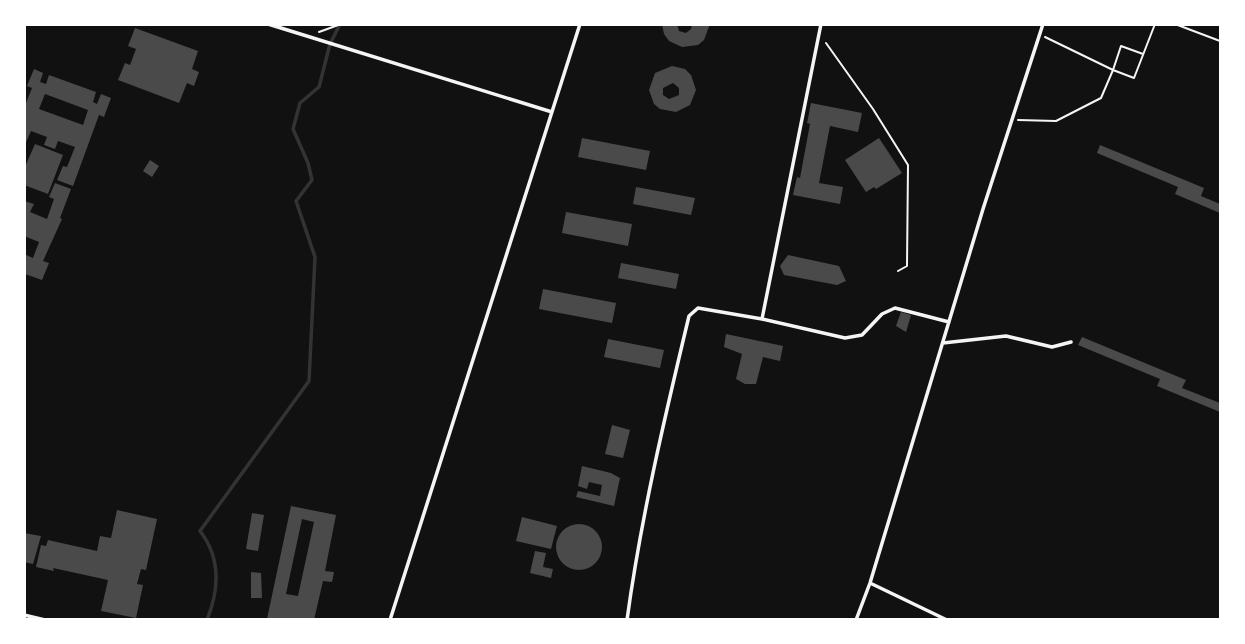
<svg xmlns="http://www.w3.org/2000/svg" width="1245" height="644" font-family="'IBM Plex Sans',sans-serif">
<style>
.lines{fill:none;stroke-linecap:round;stroke-linejoin:round}
.stream{stroke:#333;stroke-width:3.5}
.building{fill:#4a4a4a;fill-rule:evenodd}
.path{stroke:#f5f5f5;stroke-width:2}
.service{stroke:#f5f5f5;stroke-width:3.5}
</style>
<rect width="100%" height="100%" fill="#111"/>
<g class="lines">
<path class="stream" d="M 207,620 C 219,590 221,558 200,531 L 309,381 L 315,257 L 296,201 L 312,180 L 308,163 L 293,129 L 300,103 L 319,87 L 330,44 L 340,24"/>
</g>
<path class="building" d="M 662,24 L 677,24 L 679,31 L 686,33 L 691,29 L 692,24 L 710,24 L 704,40 L 698,45 L 682,47 L 669,41 L 664,34 Z
M 135,28 L 198,51 L 192,69 L 199,72 L 194,86 L 187,83 L 179,103 L 118,80 L 125,63 L 130,65 L 136,49 L 128,46 Z
M 672,66 L 685,69 L 691,75 L 696,90 L 690,105 L 676,112 L 660,109 L 654,104 L 649,90 L 655,73 ZM 673,83 L 679,88 L 679,95 L 669,99 L 663,95 L 663,88 Z
M 34,69 L 43,73 L 40,82 L 46,84 L 49,75 L 96,92 L 93,102 L 97,104 L 101,94 L 111,98 L 104,117 L 99,115 L 73,186 L 57,180 L 63,166 L 67,167 L 75,147 L 58,141 L 55,149 L 44,145 L 47,137 L 31,131 L 24,147 L 24,108 L 32,88 L 27,86 ZM 45,94 L 88,110 L 83,125 L 39,109 Z
M 811,103 L 862,113 L 858,132 L 830,126 L 819,183 L 843,187 L 840,204 L 793,195 L 797,177 L 800,178 L 810,124 L 807,123 Z
M 582,138 L 650,151 L 646,170 L 578,157 Z
M 879,138 L 902,173 L 876,189 L 874,187 L 866,192 L 845,160 Z
M 35,144 L 63,155 L 48,194 L 24,185 L 24,169 Z
M 1100,145 L 1204,188 L 1201,196 L 1220,204 L 1220,213 L 1175,194 L 1178,187 L 1097,153 Z
M 150,160 L 159,166 L 152,177 L 143,171 Z
M 55,183 L 71,189 L 60,218 L 62,219 L 43,261 L 49,263 L 42,280 L 25,274 L 24,254 L 33,258 L 39,242 L 24,236 L 24,201 L 34,204 L 30,212 L 47,219 L 54,199 L 49,197 Z
M 636,187 L 695,198 L 691,215 L 633,204 Z
M 566,212 L 632,224 L 628,246 L 562,233 Z
M 788,255 L 839,266 L 846,281 L 837,285 L 784,275 L 780,266 Z
M 621,263 L 679,274 L 676,289 L 618,278 Z
M 543,289 L 616,303 L 612,323 L 539,309 Z
M 901,312 L 911,315 L 906,332 L 896,326 Z
M 726,334 L 783,346 L 780,361 L 763,357 L 756,384 L 745,384 L 736,379 L 742,354 L 724,347 Z
M 1082,337 L 1186,380 L 1182,388 L 1220,403 L 1220,412 L 1157,386 L 1160,379 L 1078,345 Z
M 608,339 L 664,350 L 660,368 L 604,357 Z
M 612,425 L 630,430 L 623,458 L 605,454 Z
M 582,466 L 611,473 L 620,478 L 614,506 L 576,497 L 578,491 L 600,496 L 602,485 L 589,482 L 587,489 L 578,486 Z
M 291,506 L 336,515 L 325,571 L 334,572 L 332,582 L 323,581 L 314,620 L 267,619 ZM 302,519 L 314,522 L 298,596 L 286,594 Z
M 117,510 L 157,519 L 146,570 L 141,569 L 137,584 L 143,585 L 136,618 L 101,611 L 108,580 L 53,568 L 54,571 L 36,567 L 41,545 L 46,546 L 48,540 L 97,551 L 100,536 L 111,538 Z
M 252,513 L 264,515 L 258,551 L 246,549 Z
M 522,517 L 557,526 L 551,549 L 516,541 Z
M556 547a23 23 0 1 1 46 0a23 23 0 1 1-46 0Z
M 24,533 L 41,536 L 33,564 L 24,562 Z
M 535,551 L 546,553 L 543,567 L 553,569 L 551,578 L 530,573 Z
M 251,572 L 261,573 L 262,598 L 251,598 Z"/>
<g class="lines">
<path class="path" d="M 1175,24 L 1220,41
M 319,32 L 341,24
M 1045,37 L 1113,70 L 1121,46 L 1143,54
M 826,43 L 873,109 L 908,165 L 907,266 L 898,271
M 1018,120 L 1056,121 L 1101,98 L 1113,70 L 1134,78 L 1155,24"/>
<path class="service" d="M 268,24 L 552,112
M 762,319 L 821,24
M 943,343 L 1006,336 L 1052,347 L 1071,342
M 870,583 L 947,620
M 24,615 L 45,620
M 390,620 L 580,24
M 627,620 C 641,517 665,416 689,316 L 698,308 L 762,319 L 845,338 L 862,335 L 882,314 L 895,308 L 949,322
M 856,620 L 870,583 L 983,209 L 1043,24"/>
</g>
<rect width="1245" height="644" fill="none" stroke="#ffffff" stroke-width="52"/>
</svg>
